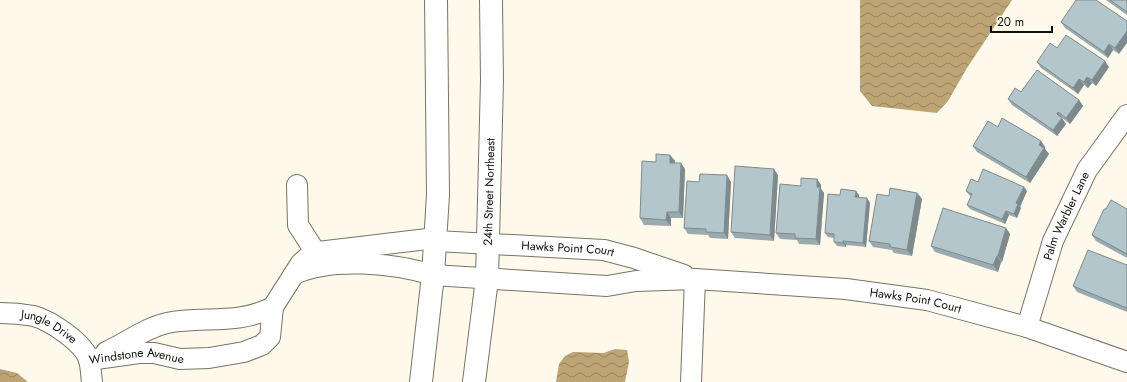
<svg xmlns="http://www.w3.org/2000/svg" width="1127" height="382" font-family="Jost,sans-serif">
<style>
.water{fill:url(#water-waves)}
.lines{fill:none;stroke-linecap:round;stroke-linejoin:round}
.minor-casing{stroke:#7a7366;stroke-width:22}
.tertiary-casing{stroke:#7a7366;stroke-width:24}
.minor{stroke:#fff;stroke-width:20}
.tertiary{stroke:#fff;stroke-width:22}
.wall{fill:#9aaaaf}
.shaded-wall{fill:#7d8b8e}
.building{fill:#b3c6cb;stroke:#7d8b8e}
.labels{text-anchor:middle;dominant-baseline:central;stroke-width:3;stroke-linejoin:round;paint-order:stroke}
.street-label{font-size:12px;fill:#100e09;stroke:#fff9ec}
</style>
<defs>
<pattern id="water-waves" width="16" height="10" patternUnits="userSpaceOnUse"><rect width="16" height="10" fill="#bca474"/><path d="M0 5q4-4 8 0t8 0" fill="none" stroke="#97845d"/></pattern>
</defs>
<rect width="100%" height="100%" fill="#fff9ec"/>
<path class="water" d="M 860,0 L 1012,0 L 967,68 L 948,101 L 937,113 L 872,106 L 860,91 Z
M 615,349 L 627,350 L 629,362 L 625,382 L 556,382 L 559,364 L 565,356 L 573,352 L 604,353 Z
M 0,369 L 17,373 L 28,382 L 0,382 Z"/>
<g class="lines">
<defs>
<g id="minor">
<path d="M 297,185 L 298,225 L 316,253"/>
<path id="s1" d="M 436,241 L 604,250 L 634,258 L 684,275"/>
<path id="s2" d="M 294,274 C 333,257 393,263 433,275 L 607,286 L 636,281 L 695,279 L 846,289 L 927,300 L 1027,327 L 1127,362"/>
<path id="s3" d="M 0,313 C 12,313 23,314 34,316 C 51,321 84,343 89,360 C 91,367 91,375 92,382"/>
<path id="s4" d="M 1027,327 L 1053,241 L 1087,170 L 1127,115"/>
<path d="M 106,352 C 126,343 145,328 167,323 C 202,316 239,325 273,307"/>
<path id="s5" d="M 89,360 L 139,353 L 154,353 L 180,359 L 209,358 L 244,352 L 262,345 L 270,337 L 273,307 L 301,263 L 308,257 L 318,252 L 436,238"/>
<path d="M 691,382 L 695,279"/>
</g>
<g id="tertiary">
<path d="M 421,382 L 433,275 L 438,195 L 436,0"/>
<path id="s6" d="M 474,382 L 487,279 L 492,80 L 491,0"/>
</g>
</defs>
<use href="#minor" class="minor-casing"/>
<use href="#tertiary" class="tertiary-casing"/>
<use href="#minor" class="minor"/>
<use href="#tertiary" class="tertiary"/>
</g>
<path class="wall" d="M 1096,0 L 1119,54 L 1113,50 L 1108,58 L 1065,28 L 1061,22 Z
M 1106,0 L 1127,0 L 1127,15 Z
M 1057,48 L 1109,67 L 1096,86 L 1092,83 L 1088,88 L 1084,85 L 1078,94 L 1041,68 L 1037,62 Z
M 1021,92 L 1079,100 L 1083,106 L 1070,124 L 1062,118 L 1062,119 L 1066,124 L 1057,136 L 1012,105 L 1008,99 Z
M 998,127 L 1041,141 L 1045,147 L 1045,149 L 1049,154 L 1030,183 L 977,152 L 973,146 Z
M 670,155 L 675,161 L 675,163 L 685,169 L 683,218 L 671,218 L 671,226 L 644,225 L 640,218 L 656,162 Z
M 778,175 L 774,241 L 735,238 L 731,232 Z
M 817,179 L 821,185 L 821,189 L 824,193 L 820,245 L 799,244 L 797,240 L 780,239 L 776,233 Z
M 699,182 L 731,182 L 728,239 L 710,238 L 708,235 L 688,234 L 684,228 Z
M 978,182 L 1024,187 L 1027,191 L 1020,207 L 1021,208 L 1017,218 L 1009,215 L 1005,224 L 970,209 L 967,205 L 971,196 L 969,195 L 966,191 Z
M 917,193 L 922,199 L 912,256 L 894,253 L 892,250 L 873,247 L 869,241 L 889,196 Z
M 859,195 L 859,198 L 870,203 L 866,247 L 846,245 L 846,247 L 837,246 L 834,242 L 834,238 L 828,237 L 825,233 Z
M 1106,209 L 1127,209 L 1127,258 L 1096,241 L 1092,235 Z
M 1006,228 L 1010,234 L 1002,262 L 1001,262 L 998,272 L 935,252 L 931,246 Z
M 1127,265 L 1127,312 L 1077,292 L 1073,286 Z"/>
<path class="shaded-wall" d="M 1127,31 L 1127,43 L 1119,54 L 1115,48 Z
M 1109,44 L 1113,50 L 1108,58 L 1104,52 Z
M 1105,61 L 1109,67 L 1096,86 L 1092,80 Z
M 1087,77 L 1092,83 L 1088,88 L 1084,82 Z
M 1079,79 L 1084,85 L 1078,94 L 1073,88 Z
M 1079,100 L 1083,106 L 1070,124 L 1066,118 Z
M 1058,112 L 1066,124 L 1057,136 L 1053,130 L 1057,114 Z
M 1041,141 L 1045,147 L 1045,149 L 1049,154 L 1030,183 L 1026,177 L 1039,145 Z
M 670,155 L 675,161 L 674,169 L 670,163 Z
M 681,163 L 685,169 L 683,218 L 679,212 Z
M 774,169 L 778,175 L 774,241 L 770,235 Z
M 727,175 L 731,182 L 728,239 L 724,233 Z
M 817,179 L 821,185 L 821,189 L 824,193 L 820,245 L 816,239 Z
M 1024,187 L 1027,191 L 1020,207 L 1021,208 L 1017,218 L 1014,214 L 1016,203 Z
M 856,191 L 859,195 L 858,202 L 855,197 Z
M 917,193 L 922,199 L 912,256 L 907,250 Z
M 867,198 L 870,203 L 866,247 L 863,243 Z
M 1006,211 L 1009,215 L 1005,224 L 1002,219 Z
M 667,212 L 671,218 L 671,226 L 666,220 Z
M 1006,228 L 1010,234 L 1002,262 L 998,256 Z
M 843,241 L 846,245 L 846,247 L 843,243 Z
M 997,256 L 1001,262 L 998,272 L 993,265 Z"/>
<path class="building" d="M 1076,0 L 1096,0 L 1127,21 L 1127,31 L 1115,48 L 1109,44 L 1104,52 L 1061,22 Z
M 1110,0 L 1127,0 L 1127,12 Z
M 1066,35 L 1105,61 L 1092,80 L 1087,77 L 1084,82 L 1079,79 L 1073,88 L 1037,62 L 1050,43 L 1057,48 Z
M 1037,70 L 1079,100 L 1066,118 L 1058,112 L 1057,114 L 1062,118 L 1053,130 L 1008,99 L 1015,88 L 1021,92 Z
M 1002,118 L 1041,141 L 1039,145 L 1044,148 L 1026,177 L 973,146 L 988,121 L 998,127 Z
M 656,154 L 670,155 L 670,163 L 681,163 L 679,212 L 667,212 L 666,220 L 640,218 L 642,161 L 656,162 Z
M 735,166 L 774,169 L 770,235 L 731,232 Z
M 983,169 L 1024,187 L 1016,203 L 1018,204 L 1014,214 L 1006,211 L 1002,219 L 967,205 L 972,194 L 966,191 L 971,179 L 978,182 Z
M 700,174 L 727,175 L 724,233 L 706,232 L 706,229 L 684,228 L 687,181 L 699,182 Z
M 801,178 L 817,179 L 817,187 L 820,187 L 816,239 L 795,238 L 795,234 L 776,233 L 780,184 L 801,186 Z
M 890,188 L 917,193 L 907,250 L 890,247 L 890,244 L 869,241 L 877,194 L 889,196 Z
M 841,189 L 856,191 L 855,197 L 867,198 L 863,243 L 843,241 L 843,243 L 834,242 L 834,234 L 825,233 L 828,194 L 840,195 Z
M 1111,200 L 1127,209 L 1127,254 L 1092,235 L 1104,209 L 1106,209 Z
M 943,208 L 1006,228 L 998,256 L 997,256 L 993,265 L 931,246 Z
M 1088,250 L 1127,265 L 1127,308 L 1073,286 Z"/>
<g class="labels">
<g class="street-label">
<text stroke="none"><textPath href="#s6" startOffset="191">24th Street Northeast</textPath></text>
<text stroke="none"><textPath href="#s4" startOffset="118">Palm Warbler Lane</textPath></text>
<text stroke="none"><textPath href="#s1" startOffset="132">Hawks Point Court</textPath></text>
<text stroke="none"><textPath href="#s2" startOffset="626">Hawks Point Court</textPath></text>
<text stroke="none"><textPath href="#s3" startOffset="52">Jungle Drive</textPath></text>
<text stroke="none"><textPath href="#s5" startOffset="48">Windstone Avenue</textPath></text>
</g>
</g>
<path d="M991 26v6h61v-6" fill="none" stroke="#100e09" stroke-width="2"/>
<text x="997" y="26" font-size="12" fill="#100e09" stroke="#fff9ec" stroke-width="3" paint-order="stroke">20 m</text>
</svg>
